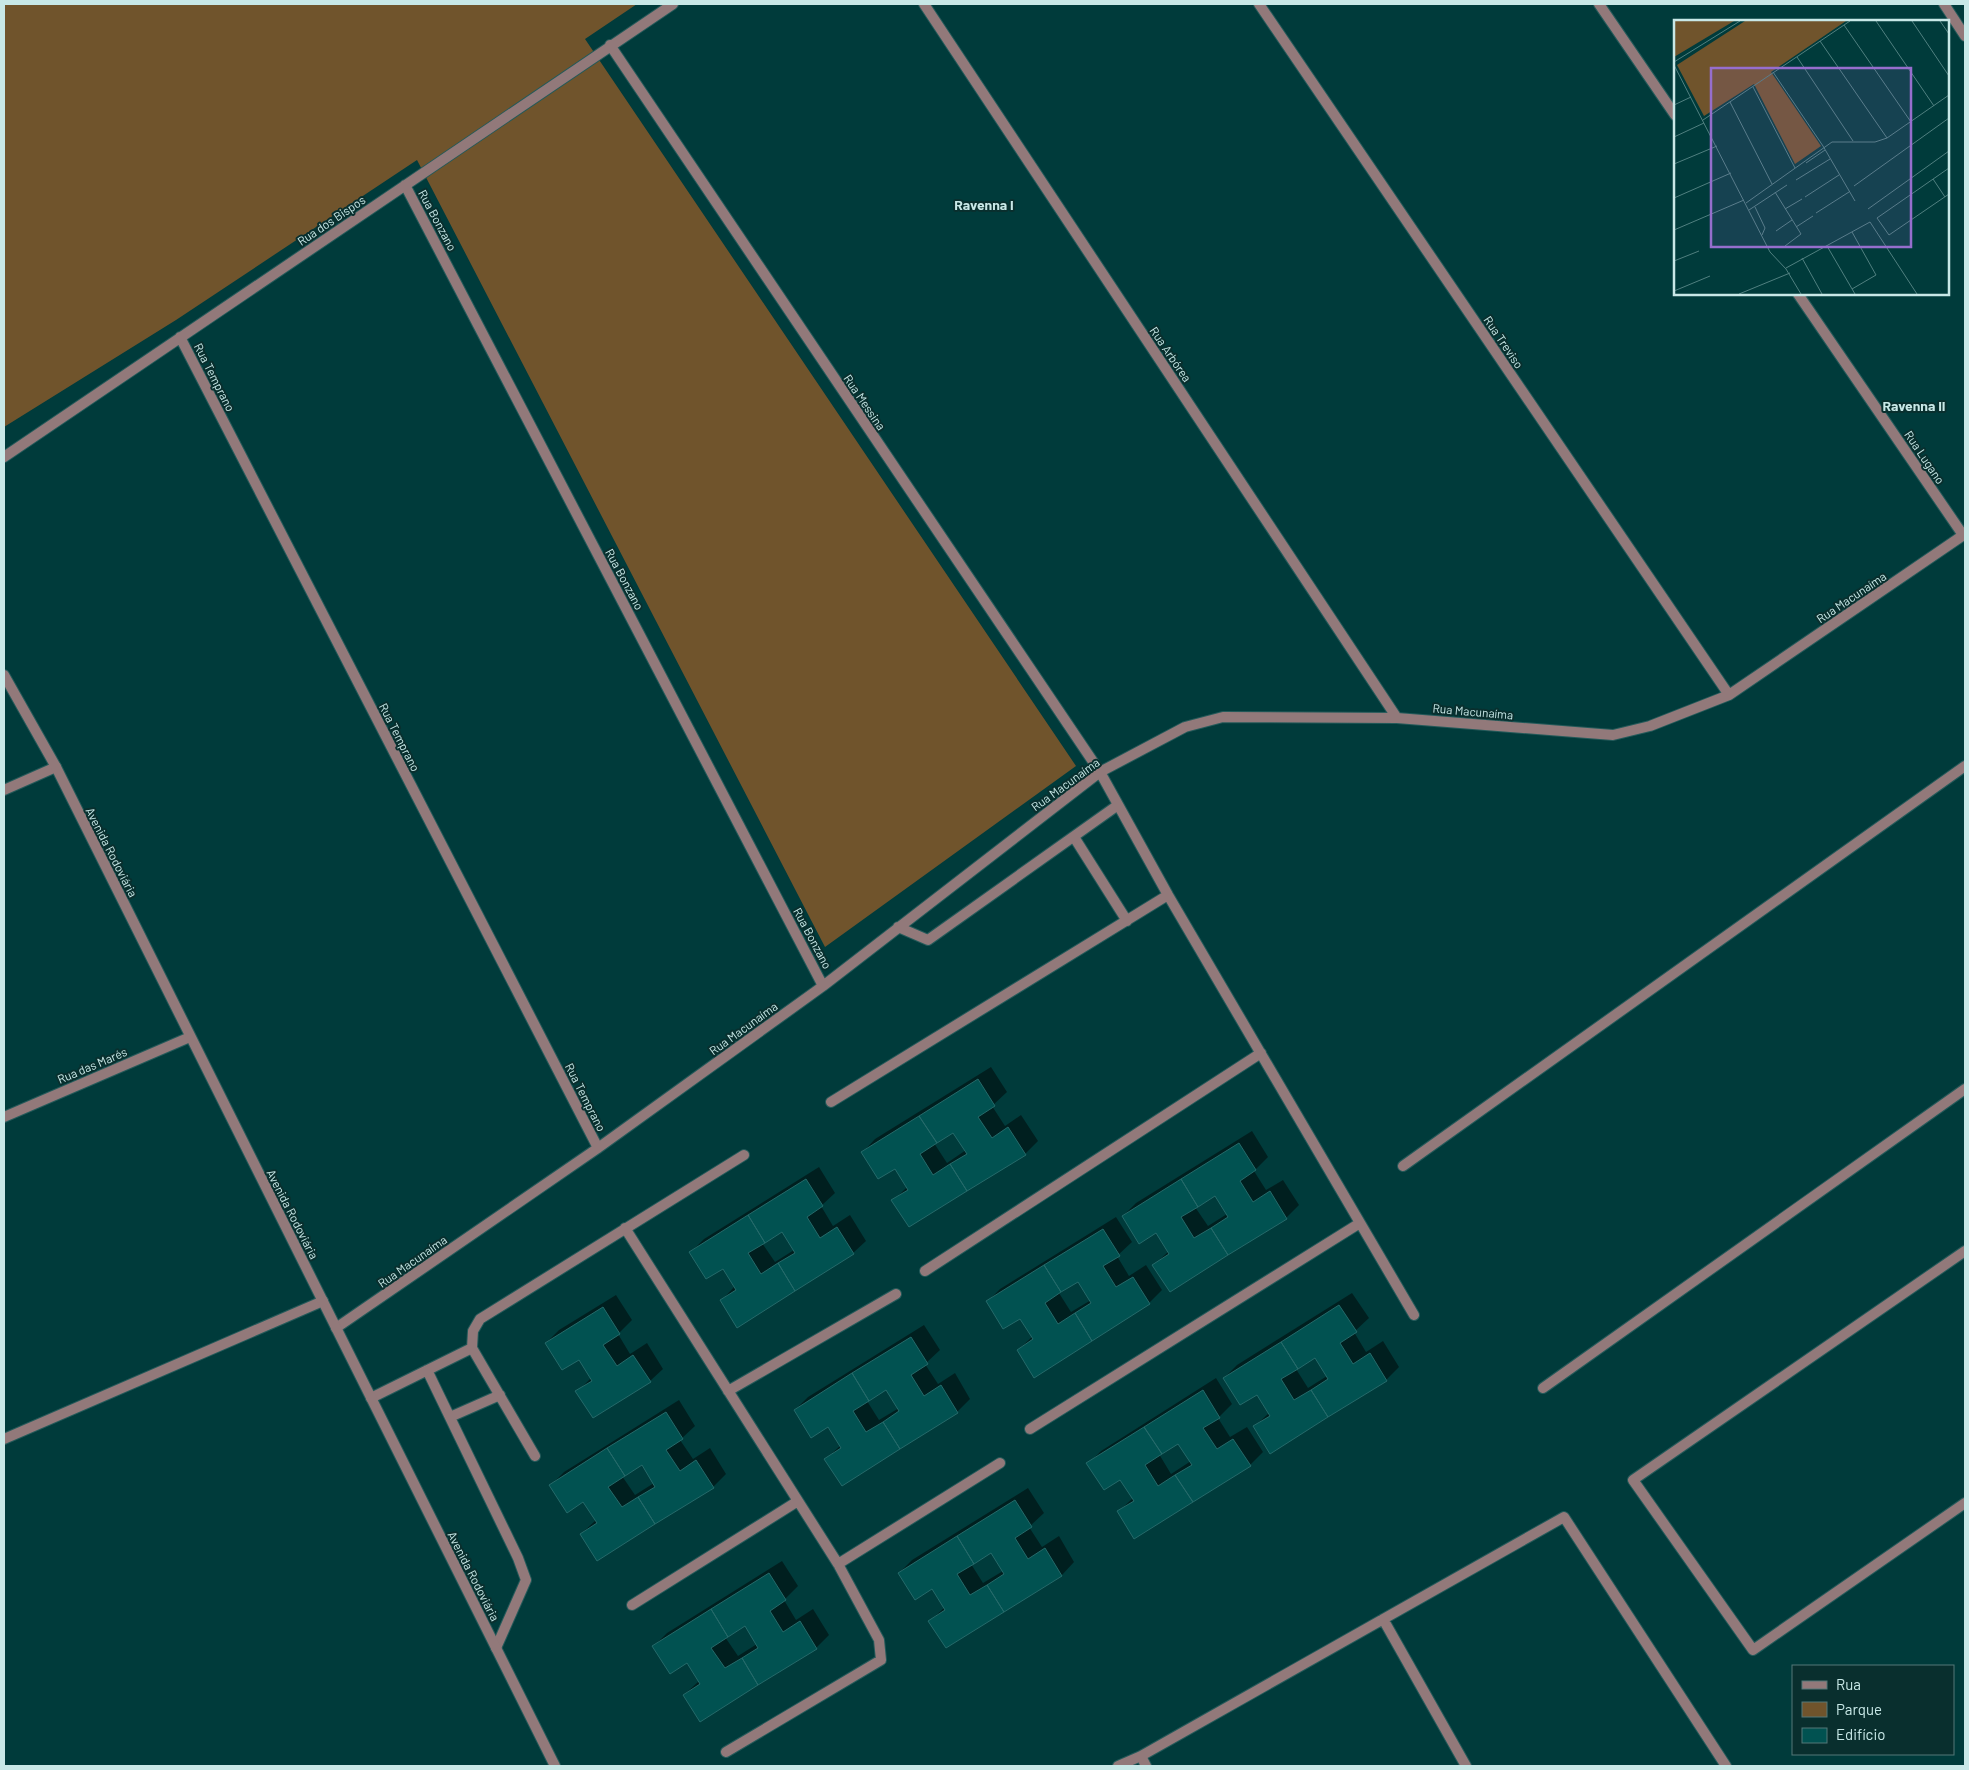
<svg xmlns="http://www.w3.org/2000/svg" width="1969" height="1770" font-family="Barlow,sans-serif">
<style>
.green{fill:#70542c}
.shadow{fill:#0007;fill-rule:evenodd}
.building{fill:#015251;stroke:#256a6a}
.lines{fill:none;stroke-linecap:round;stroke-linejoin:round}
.minor-casing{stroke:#245a5a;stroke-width:12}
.tertiary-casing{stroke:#245a5a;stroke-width:12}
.minor{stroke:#92797a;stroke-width:10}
.tertiary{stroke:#92797a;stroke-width:10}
.labels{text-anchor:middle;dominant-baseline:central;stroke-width:4;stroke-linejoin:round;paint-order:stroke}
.street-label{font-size:12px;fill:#c8e8e7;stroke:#092f2e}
.neighbourhood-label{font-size:14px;font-weight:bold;fill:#c8e8e7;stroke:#092f2e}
.inset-road{fill:none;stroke:#508080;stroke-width:1}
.view{fill:#966ecd;fill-opacity:0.15;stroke:#966ecd;stroke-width:2.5}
.inset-edge{fill:none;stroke:#c8e8e7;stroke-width:2.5}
</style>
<rect width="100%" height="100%" fill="#003b3b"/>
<path class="green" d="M 4,4 L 637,4 L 585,39 L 1076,766 L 825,947 L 417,160 L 176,320 L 4,427 Z"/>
<path class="shadow" d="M 991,1067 L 1007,1092 L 992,1106 L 1005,1126 L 1021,1115 L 1038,1141 L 1025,1154 L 893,1201 L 908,1186 L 895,1167 L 863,1152 L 875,1139 ZM 954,1131 L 966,1150 L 947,1163 L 934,1143 Z
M 1252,1131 L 1268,1157 L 1254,1171 L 1266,1190 L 1283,1180 L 1299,1205 L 1286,1218 L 1154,1265 L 1169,1251 L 1157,1231 L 1123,1216 L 1136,1203 ZM 1215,1195 L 1227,1214 L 1208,1226 L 1195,1207 Z
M 819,1167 L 835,1193 L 821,1206 L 833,1226 L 850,1215 L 866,1241 L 853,1253 L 722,1300 L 734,1287 L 724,1267 L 691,1252 L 704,1239 ZM 782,1231 L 794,1250 L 775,1262 L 762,1243 Z
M 1116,1217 L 1132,1242 L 1117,1256 L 1129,1276 L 1146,1265 L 1162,1290 L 1149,1303 L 1018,1350 L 1033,1336 L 1020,1317 L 988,1301 L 1000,1289 ZM 1079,1280 L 1091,1300 L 1071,1312 L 1059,1293 Z
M 1352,1293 L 1369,1318 L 1354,1332 L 1366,1352 L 1383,1341 L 1399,1367 L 1386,1380 L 1271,1452 L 1255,1426 L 1269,1413 L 1257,1393 L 1224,1378 L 1237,1365 ZM 1315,1357 L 1327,1376 L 1308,1388 L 1296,1369 Z
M 616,1295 L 632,1320 L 618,1334 L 630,1354 L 647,1343 L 663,1369 L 650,1381 L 577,1392 L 592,1377 L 579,1358 L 546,1343 L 559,1330 Z
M 924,1325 L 940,1350 L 925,1364 L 938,1384 L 955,1373 L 970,1399 L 957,1412 L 842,1484 L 826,1459 L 841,1445 L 828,1425 L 795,1410 L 808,1397 ZM 887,1388 L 899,1408 L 879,1420 L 867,1401 Z
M 1216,1378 L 1232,1404 L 1218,1418 L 1230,1437 L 1247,1427 L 1263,1452 L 1250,1465 L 1118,1512 L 1133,1498 L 1121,1478 L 1088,1464 L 1101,1451 ZM 1179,1442 L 1191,1461 L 1171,1474 L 1159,1454 Z
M 679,1400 L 695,1426 L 680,1440 L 693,1459 L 710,1448 L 726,1474 L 713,1487 L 581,1534 L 596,1520 L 583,1500 L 551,1485 L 564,1472 ZM 642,1463 L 654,1483 L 635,1495 L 622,1476 Z
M 1028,1488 L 1044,1513 L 1029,1527 L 1042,1547 L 1059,1536 L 1074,1562 L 1062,1575 L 946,1647 L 930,1621 L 945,1607 L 933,1588 L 899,1573 L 912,1560 ZM 991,1551 L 1003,1571 L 983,1583 L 971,1564 Z
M 782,1561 L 798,1586 L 784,1600 L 796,1620 L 813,1609 L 829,1635 L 816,1648 L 684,1695 L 699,1681 L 687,1661 L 654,1646 L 667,1633 ZM 745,1624 L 757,1644 L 738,1656 L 725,1637 Z"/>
<path class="building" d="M 978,1079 L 995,1106 L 978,1117 L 992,1138 L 1008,1127 L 1026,1155 L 967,1191 L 950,1164 L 967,1154 L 953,1133 L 937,1143 L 919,1116 Z
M 919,1116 L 937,1143 L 920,1154 L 933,1175 L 950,1164 L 967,1191 L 909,1227 L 891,1200 L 908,1190 L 895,1169 L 878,1179 L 861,1152 Z
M 1239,1143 L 1256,1170 L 1240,1181 L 1253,1202 L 1270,1191 L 1287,1219 L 1228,1255 L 1211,1228 L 1228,1217 L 1215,1196 L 1198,1207 L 1181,1179 Z
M 806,1179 L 823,1206 L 807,1217 L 820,1238 L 837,1227 L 854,1254 L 795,1291 L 778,1263 L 795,1253 L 782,1232 L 765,1243 L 748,1215 Z
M 1181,1179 L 1198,1207 L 1181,1217 L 1194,1238 L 1211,1228 L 1228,1255 L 1170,1292 L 1152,1265 L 1169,1254 L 1156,1233 L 1139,1244 L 1122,1216 Z
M 748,1215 L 765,1243 L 748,1253 L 761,1274 L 778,1263 L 795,1291 L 737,1328 L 720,1300 L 736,1290 L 723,1269 L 706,1279 L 689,1252 Z
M 1103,1229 L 1120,1256 L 1103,1266 L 1116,1287 L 1133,1277 L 1150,1304 L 1092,1341 L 1075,1313 L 1091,1303 L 1078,1282 L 1061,1292 L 1044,1265 Z
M 1044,1265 L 1061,1292 L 1045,1303 L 1058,1324 L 1075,1313 L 1092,1341 L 1034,1378 L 1017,1350 L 1033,1339 L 1020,1319 L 1003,1329 L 986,1301 Z
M 1339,1305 L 1357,1332 L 1340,1343 L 1353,1364 L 1370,1353 L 1387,1381 L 1328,1417 L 1311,1390 L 1328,1379 L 1315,1358 L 1298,1369 L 1281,1342 Z
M 603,1307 L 620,1334 L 603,1345 L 617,1366 L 633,1355 L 651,1382 L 593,1418 L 575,1391 L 592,1381 L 579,1360 L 562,1370 L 545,1343 Z
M 911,1337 L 928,1364 L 911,1375 L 924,1396 L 941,1385 L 958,1413 L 900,1449 L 883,1422 L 899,1411 L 886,1390 L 869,1401 L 852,1373 Z
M 1281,1342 L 1298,1369 L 1281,1379 L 1294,1400 L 1311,1390 L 1328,1417 L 1270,1454 L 1253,1426 L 1270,1416 L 1257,1395 L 1240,1405 L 1223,1378 Z
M 852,1373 L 869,1401 L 853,1411 L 866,1432 L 883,1422 L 900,1449 L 842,1486 L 824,1459 L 841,1448 L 828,1427 L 811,1438 L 794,1410 Z
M 1203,1390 L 1220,1418 L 1203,1428 L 1217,1449 L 1233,1439 L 1251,1466 L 1193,1502 L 1175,1475 L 1192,1465 L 1178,1444 L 1162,1454 L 1144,1427 Z
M 666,1412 L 683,1439 L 666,1450 L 680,1471 L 696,1460 L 714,1488 L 655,1524 L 638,1497 L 655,1487 L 642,1465 L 625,1476 L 607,1448 Z
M 1144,1427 L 1162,1454 L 1145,1465 L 1158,1486 L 1175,1475 L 1193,1502 L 1134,1539 L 1117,1511 L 1134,1501 L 1120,1480 L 1104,1490 L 1086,1463 Z
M 607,1448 L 625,1476 L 608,1487 L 622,1507 L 638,1497 L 655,1524 L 597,1561 L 580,1534 L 597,1523 L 583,1502 L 567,1513 L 549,1485 Z
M 1015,1500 L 1032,1527 L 1015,1538 L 1028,1559 L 1045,1548 L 1062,1576 L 1004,1612 L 987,1585 L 1004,1574 L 991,1553 L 974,1564 L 957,1536 Z
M 957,1536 L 974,1564 L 957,1574 L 970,1595 L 987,1585 L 1004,1612 L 946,1648 L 928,1621 L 945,1610 L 932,1589 L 915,1600 L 898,1573 Z
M 769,1573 L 786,1600 L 770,1611 L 783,1632 L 800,1621 L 817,1649 L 758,1685 L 742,1658 L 758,1648 L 745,1626 L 728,1637 L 711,1609 Z
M 711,1609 L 728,1637 L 711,1648 L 725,1668 L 742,1658 L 758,1685 L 700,1722 L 683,1695 L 700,1684 L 687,1663 L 670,1674 L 652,1646 Z"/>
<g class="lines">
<defs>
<path id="minor" d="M 924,4 L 1397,718
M 1259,4 L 1729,695
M 1599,4 L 1675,115
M 1944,4 L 1965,36
M 610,45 L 1100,772 L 1168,895 L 1414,1315
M 405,185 L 823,986
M 1798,294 L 1963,535
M 180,337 L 598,1148
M 4,457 L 673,4
M 4,790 L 56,767
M 1074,837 L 1127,921
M 898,927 L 928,940 L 1118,805
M 831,1102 L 1168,895
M 4,1117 L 190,1037
M 1403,1166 L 1965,766
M 625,1228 L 838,1564 L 879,1640 L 881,1660 L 726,1752
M 1965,1251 L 1633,1480 L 1753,1650 L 1965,1503
M 925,1271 L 1261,1053
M 336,1328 L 598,1148 L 823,986 L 1100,772 L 1185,727 L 1223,717 L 1397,718 L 1613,735 L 1650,726 L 1729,695 L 1965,534
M 427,1370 L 518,1558 L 526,1580 L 496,1648
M 1543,1388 L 1965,1089
M 728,1391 L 896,1294
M 371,1398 L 472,1348
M 450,1417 L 500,1395
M 1030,1429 L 1360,1223
M 4,1439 L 323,1301
M 535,1456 L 472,1348 L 473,1331 L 480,1319 L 744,1155
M 838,1564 L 1000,1463
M 632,1605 L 798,1501
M 1383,1619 L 1466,1766
M 1141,1756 L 1146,1766
M 1118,1766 L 1141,1756 L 1564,1517 L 1726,1766"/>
<path id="tertiary" d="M 4,675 L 56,767 L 555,1766"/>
</defs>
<use href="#minor" class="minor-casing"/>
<use href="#tertiary" class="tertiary-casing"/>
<use href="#minor" class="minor"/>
<use href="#tertiary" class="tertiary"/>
</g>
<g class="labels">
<g class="street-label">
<text transform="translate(331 220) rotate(-34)">Rua dos Bispos</text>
<text transform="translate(438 220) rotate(62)">Rua Bonzano</text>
<text transform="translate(1504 342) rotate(56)">Rua Treviso</text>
<text transform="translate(1171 354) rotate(56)">Rua Arbórea</text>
<text transform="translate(215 377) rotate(63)">Rua Temprano</text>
<text transform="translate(865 402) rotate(56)">Rua Messina</text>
<text transform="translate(1925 457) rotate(56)">Rua Lugano</text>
<text transform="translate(625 579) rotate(62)">Rua Bonzano</text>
<text transform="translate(1851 597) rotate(-34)">Rua Macunaíma</text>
<text transform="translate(1473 711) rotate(5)">Rua Macunaíma</text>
<text transform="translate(400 737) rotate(63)">Rua Temprano</text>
<text transform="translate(1065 784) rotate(-36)">Rua Macunaíma</text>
<text transform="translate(112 852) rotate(63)">Avenida Rodoviária</text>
<text transform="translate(813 938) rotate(62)">Rua Bonzano</text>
<text transform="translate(743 1028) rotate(-36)">Rua Macunaíma</text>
<text transform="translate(92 1065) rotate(-23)">Rua das Marés</text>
<text transform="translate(586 1097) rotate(63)">Rua Temprano</text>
<text transform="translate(293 1214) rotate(63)">Avenida Rodoviária</text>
<text transform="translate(412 1261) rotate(-35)">Rua Macunaíma</text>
<text transform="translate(474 1576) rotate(63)">Avenida Rodoviária</text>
</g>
<g class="neighbourhood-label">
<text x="984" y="204">Ravenna I</text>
<text x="1914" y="405">Ravenna II</text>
</g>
</g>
<g transform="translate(1674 20)">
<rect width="275" height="275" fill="#003b3b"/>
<path d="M 0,1 L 60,1 L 0,37 ZM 71,1 L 172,1 L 97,52 L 147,126 L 121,144 L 80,64 L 30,96 L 3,45 Z" fill="#70542c"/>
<path class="inset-road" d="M 202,1 L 260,86M 238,1 L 275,56M 266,1 L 275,14M 170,5 L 237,102M 146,21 L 213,118M 123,37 L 179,121M 0,42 L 66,1M 0,45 L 96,232 L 112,249 L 127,274M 99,52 L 149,126 L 181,181M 79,67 L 121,148M 56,82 L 98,164M 0,85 L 17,77M 29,100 L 176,1M 0,117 L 30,103M 132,143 L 151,130M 0,144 L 43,126M 275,148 L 203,198 L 215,215 L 275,174M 259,159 L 271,177M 122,160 L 156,139M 180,166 L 275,98M 101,172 L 127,214 L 111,226M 131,177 L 165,155M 0,178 L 57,153M 72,183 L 158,122 L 201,122 L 213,118 L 275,75M 81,187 L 91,208 L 88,215M 111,189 L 128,179M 194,189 L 275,131M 75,190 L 113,165M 142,193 L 175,172M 122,207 L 139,196M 0,210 L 70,180M 102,211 L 118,200M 153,226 L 181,274M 128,238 L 148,274M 0,241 L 25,231M 112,248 L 196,202 L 243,274M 178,269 L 202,255 L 178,212M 0,271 L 36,256M 65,274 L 116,253"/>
<path class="view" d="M 37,48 L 237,48 L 237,227 L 37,227 Z"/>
<rect width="275" height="275" class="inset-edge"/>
</g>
<rect width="1969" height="1770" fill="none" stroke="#c8e8e7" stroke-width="10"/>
<rect x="1792" y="1665" width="162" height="90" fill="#092f2e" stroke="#557978"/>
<rect x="1802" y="1681" width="25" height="8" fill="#92797a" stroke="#557978"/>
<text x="1836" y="1690" font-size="15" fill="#c8e8e7">Rua</text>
<rect x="1802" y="1702" width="25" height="15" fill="#70542c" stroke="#557978"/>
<text x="1836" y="1715" font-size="15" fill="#c8e8e7">Parque</text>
<rect x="1802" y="1728" width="25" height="15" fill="#015251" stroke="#557978"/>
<text x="1836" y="1740" font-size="15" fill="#c8e8e7">Edifício</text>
</svg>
